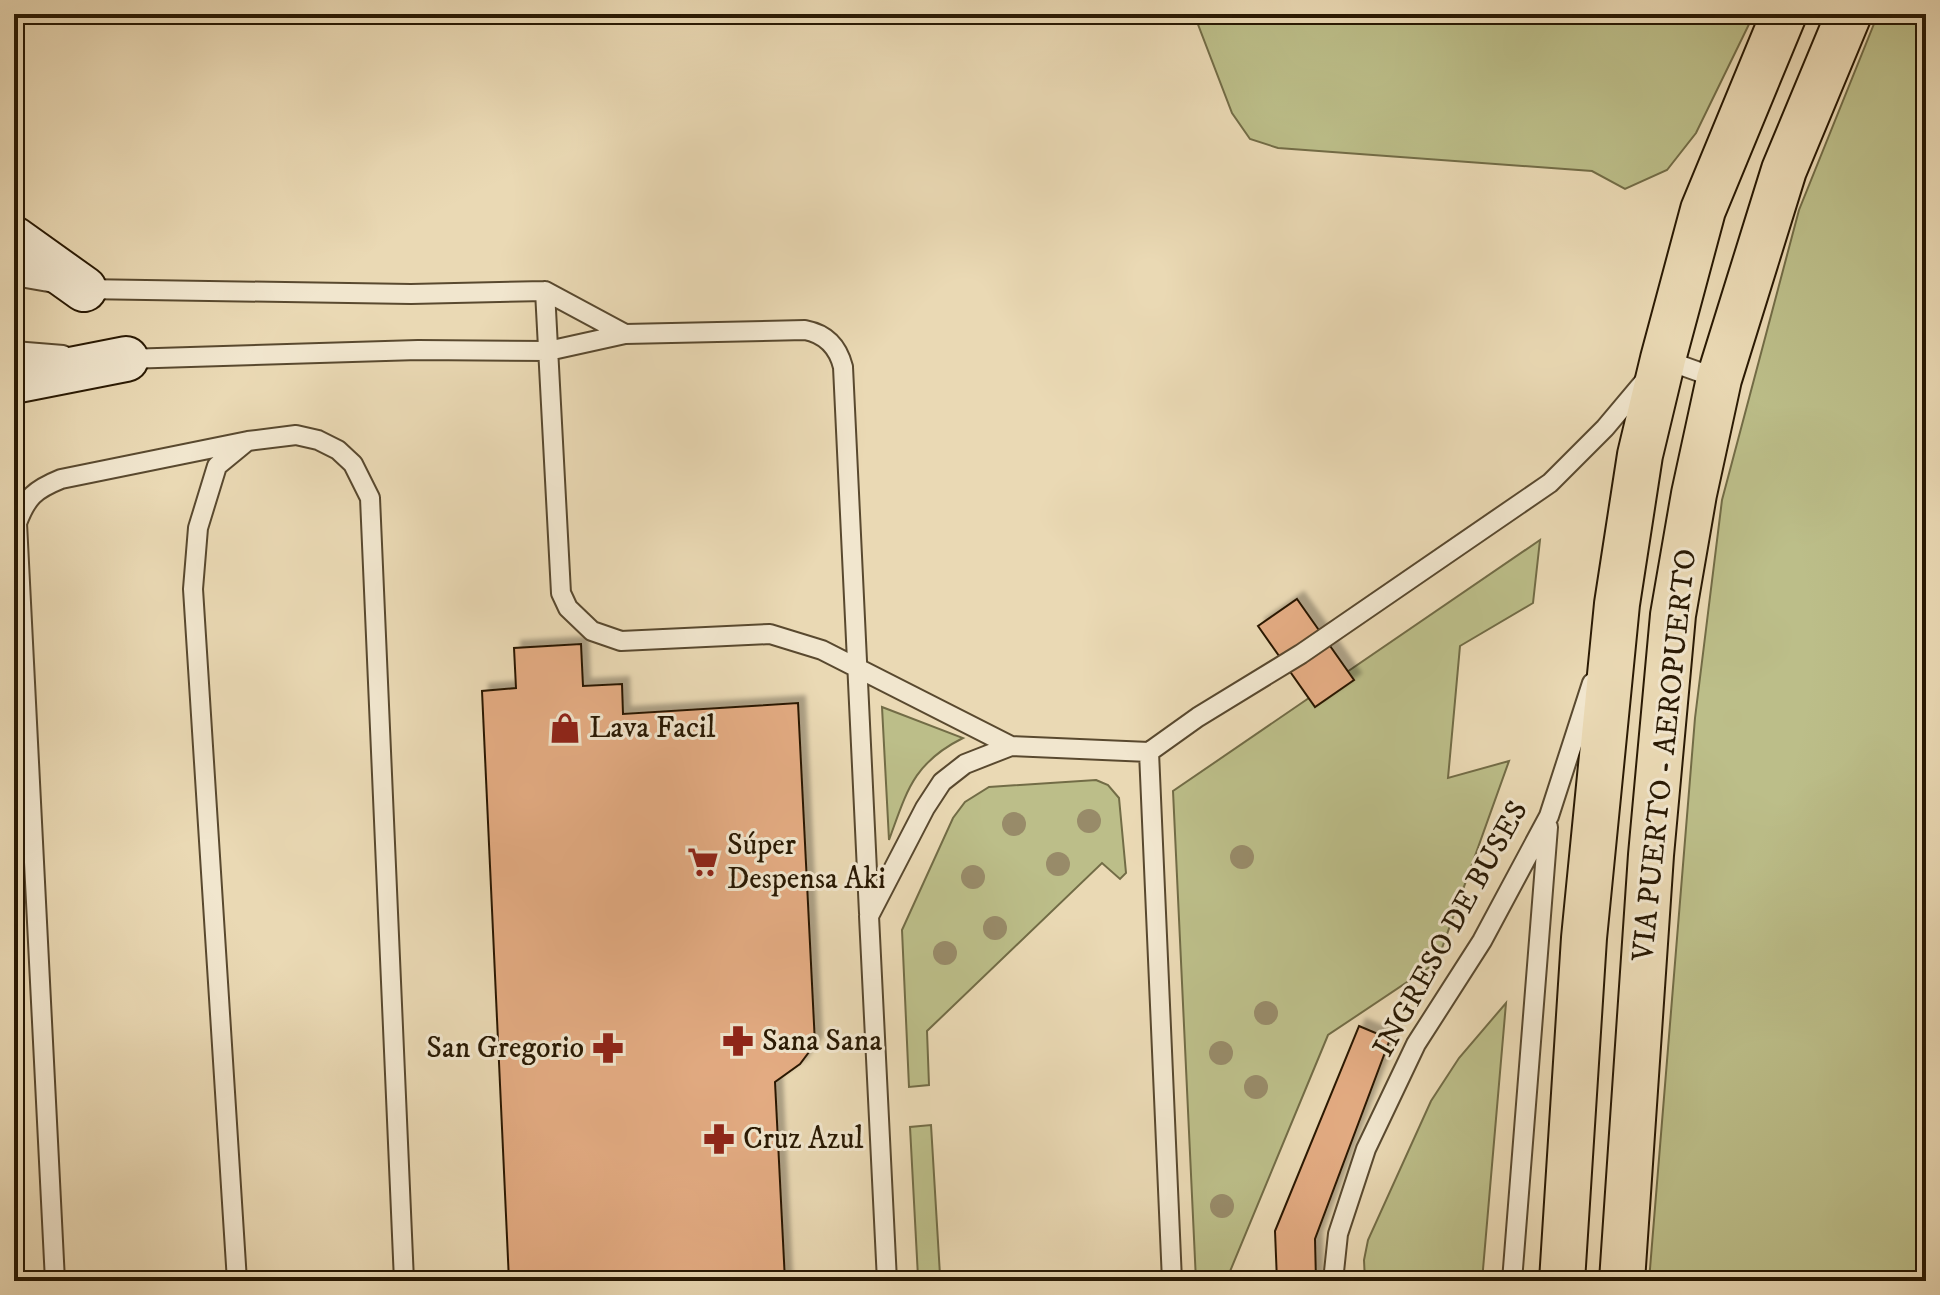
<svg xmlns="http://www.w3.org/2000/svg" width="1940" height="1295" font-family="'IM FELL DW Pica',serif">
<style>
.green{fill:#bcbe89;stroke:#726c46;stroke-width:2}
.building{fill:#e4ac83;stroke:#291903;stroke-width:2;filter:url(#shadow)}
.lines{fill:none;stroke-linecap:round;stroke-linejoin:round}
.lane-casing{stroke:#59492f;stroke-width:22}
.secondary-casing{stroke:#291903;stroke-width:48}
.primary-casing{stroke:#291903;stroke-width:48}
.lane{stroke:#f1e6ce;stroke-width:18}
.secondary{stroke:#f1e6ce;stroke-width:44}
.primary{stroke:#ead9b4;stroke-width:44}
.tree{fill:#988b69}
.labels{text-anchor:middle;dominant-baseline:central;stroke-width:6;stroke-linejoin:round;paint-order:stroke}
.poi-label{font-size:30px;fill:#291903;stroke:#f1e6ce;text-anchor:start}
.street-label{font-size:30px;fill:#291903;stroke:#f1e6ce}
</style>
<defs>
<filter id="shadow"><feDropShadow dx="7" dy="-7" stdDeviation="2" flood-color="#0004"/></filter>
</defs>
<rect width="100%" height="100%" fill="#ead9b4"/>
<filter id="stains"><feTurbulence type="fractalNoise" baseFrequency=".0025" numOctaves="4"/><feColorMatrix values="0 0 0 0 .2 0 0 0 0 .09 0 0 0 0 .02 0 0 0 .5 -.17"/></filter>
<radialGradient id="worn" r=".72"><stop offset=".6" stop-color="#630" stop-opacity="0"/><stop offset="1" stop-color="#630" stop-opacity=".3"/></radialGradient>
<path class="green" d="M 1194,14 L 1754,14 L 1696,133 L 1667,170 L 1625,189 L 1592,171 L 1278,148 L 1250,139 L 1232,113 Z
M 1878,14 L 1926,14 L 1926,1281 L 1649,1281 L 1695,718 L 1722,500 L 1799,210 Z
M 1540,540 L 1533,603 L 1460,646 L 1448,778 L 1509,761 L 1437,962 L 1328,1035 L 1226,1281 L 1196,1281 L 1173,791 Z
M 882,707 L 963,738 C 913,763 907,791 889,840 Z
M 1096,780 L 1108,785 L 1119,798 L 1126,873 L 1120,879 L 1102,863 L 927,1031 L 929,1085 L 909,1087 L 902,930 L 953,818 L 965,802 L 989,787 Z
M 1506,1003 L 1482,1281 L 1365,1281 L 1364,1260 L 1368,1240 L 1431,1101 L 1459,1058 Z
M 931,1125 L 940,1275 L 918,1277 L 910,1127 Z"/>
<path class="building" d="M 1297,599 L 1354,680 L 1315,707 L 1258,626 Z
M 581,644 L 583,686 L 622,684 L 623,714 L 798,703 L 815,1044 L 800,1064 L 775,1082 L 785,1281 L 509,1281 L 482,691 L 516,688 L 514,648 Z
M 1359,1026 L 1390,1039 L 1315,1239 L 1316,1281 L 1277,1281 L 1275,1231 Z"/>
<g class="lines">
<defs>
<path id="lane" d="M 14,276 L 54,283
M 83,289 L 411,294 L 545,291 L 625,334
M 545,291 L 561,593 L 568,608 L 592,631 L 621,641 L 770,634 L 822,650 L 1011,746
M 14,351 L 63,355
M 125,359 L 418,350 L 548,351 L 625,334 L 805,330 C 826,334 838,347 843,367 L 869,913
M 1149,752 L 1172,1281
M 55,1281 L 17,523 C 27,497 34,490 61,479 L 248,441 L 296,435 L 318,440 L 338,450 L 353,464 L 370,498 L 404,1281
M 237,1281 L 193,589 L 198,528 L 217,466 L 245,443
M 887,1281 L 869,916 L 925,808 L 942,782 L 965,764 L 1011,746 L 1149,752 L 1198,717 L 1301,654 L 1550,483 L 1605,428 L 1663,359 L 1719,379
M 1333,1281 L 1338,1234 L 1366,1149 L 1416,1044 L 1482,941 L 1549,816 L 1592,683
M 1512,1281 L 1548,827"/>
<path id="secondary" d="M 14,239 L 84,289
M 14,381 L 126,359"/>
<path id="primary" d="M 1562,1281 L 1584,938 L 1617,604 L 1640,455 L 1663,359 L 1703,210 L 1784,14
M 1622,1281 L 1651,855 L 1673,615 L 1694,494 L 1719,379 L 1784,170 L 1849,14"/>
</defs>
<use href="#lane" class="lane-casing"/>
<use href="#secondary" class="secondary-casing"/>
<use href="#primary" class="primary-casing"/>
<use href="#lane" class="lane"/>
<use href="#secondary" class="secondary"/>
<use href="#primary" class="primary"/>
</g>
<g class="tree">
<circle cx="1089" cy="821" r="12"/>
<circle cx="1014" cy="824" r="12"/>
<circle cx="1242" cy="857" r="12"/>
<circle cx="1058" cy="864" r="12"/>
<circle cx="973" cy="877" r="12"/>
<circle cx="995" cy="928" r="12"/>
<circle cx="945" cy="953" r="12"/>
<circle cx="1266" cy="1013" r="12"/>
<circle cx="1221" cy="1053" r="12"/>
<circle cx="1256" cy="1087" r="12"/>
<circle cx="1222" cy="1206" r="12"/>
</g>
<defs>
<symbol id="shop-bare" viewBox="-9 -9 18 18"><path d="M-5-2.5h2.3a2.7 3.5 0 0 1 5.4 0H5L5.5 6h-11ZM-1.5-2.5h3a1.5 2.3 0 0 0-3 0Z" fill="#8f2418" stroke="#f1e6ce" stroke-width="2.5" paint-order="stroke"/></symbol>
<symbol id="supermarket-bare" viewBox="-9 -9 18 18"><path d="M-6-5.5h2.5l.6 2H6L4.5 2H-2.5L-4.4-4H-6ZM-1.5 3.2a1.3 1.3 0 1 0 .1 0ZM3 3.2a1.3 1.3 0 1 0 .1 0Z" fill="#8f2418" stroke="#f1e6ce" stroke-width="2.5" paint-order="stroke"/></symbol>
<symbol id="pharmacy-bare" viewBox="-9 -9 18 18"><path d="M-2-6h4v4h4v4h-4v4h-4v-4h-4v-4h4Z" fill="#8f2418" stroke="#f1e6ce" stroke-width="2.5" paint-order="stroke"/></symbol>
</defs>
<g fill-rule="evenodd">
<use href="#shop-bare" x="543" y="706" width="44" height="44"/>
<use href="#supermarket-bare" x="681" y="840" width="44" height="44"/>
<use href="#pharmacy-bare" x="716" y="1019" width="44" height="44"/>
<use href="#pharmacy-bare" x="586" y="1026" width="44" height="44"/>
<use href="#pharmacy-bare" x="697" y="1117" width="44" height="44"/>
</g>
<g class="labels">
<g class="poi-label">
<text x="589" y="728">Lava Facil</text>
<text x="727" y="845">Súper<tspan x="727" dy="34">Despensa Aki</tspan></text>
<text x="762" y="1041">Sana Sana</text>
<text x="584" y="1048" text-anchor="end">San Gregorio</text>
<text x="743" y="1139">Cruz Azul</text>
</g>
<g class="street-label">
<text transform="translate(1665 755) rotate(-84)">VIA PUERTO - AEROPUERTO</text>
<text transform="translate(1451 929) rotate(-61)">INGRESO DE BUSES</text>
</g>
</g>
<rect width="1940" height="1295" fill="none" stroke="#ead9b4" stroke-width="48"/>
<rect x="16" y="16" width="1908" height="1263" fill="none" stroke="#291903" stroke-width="4"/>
<rect x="24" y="24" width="1892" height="1247" fill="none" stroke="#291903" stroke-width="2"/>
<rect width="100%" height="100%" filter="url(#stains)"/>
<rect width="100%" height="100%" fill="url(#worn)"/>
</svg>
